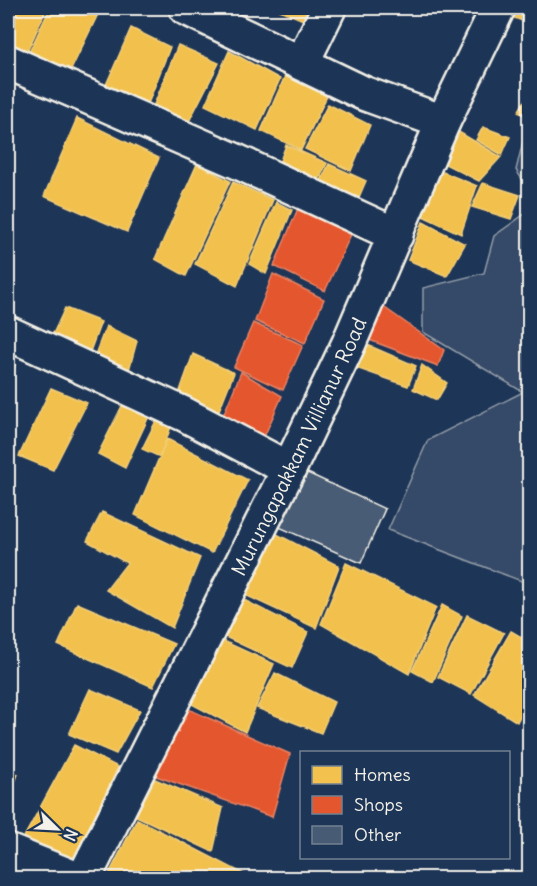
<svg xmlns="http://www.w3.org/2000/svg" width="537" height="886" font-family="Delius,sans-serif">
<style>
.green{fill:#354a67;stroke:#949ea8;stroke-width:1.5}
.homes{fill:#f2c14e;stroke:#f3cf7c;stroke-width:1.5}
.shops{fill:#e4572e;stroke:#e98566;stroke-width:1.5}
.building{fill:#485b74;stroke:#f4f1e8;stroke-width:1.5}
.lines{fill:none;stroke-linecap:round;stroke-linejoin:round}
.minor-casing{stroke:#f4f1e8;stroke-width:38}
.secondary-casing{stroke:#f4f1e8;stroke-width:38}
.minor{stroke:#1d3557;stroke-width:33}
.secondary{stroke:#1d3557;stroke-width:33}
.labels{text-anchor:middle;dominant-baseline:central;stroke-width:6;stroke-linejoin:round;paint-order:stroke}
.street-label{font-size:20px;fill:#f4f1e8;stroke:#1d3557}
</style>
<rect width="100%" height="100%" fill="#1d3557"/>
<filter id="ink" filterUnits="userSpaceOnUse"><feTurbulence type="fractalNoise" baseFrequency=".0167" numOctaves="2"/><feDisplacementMap in="SourceGraphic" scale="12" xChannelSelector="R" yChannelSelector="G"/><feConvolveMatrix kernelMatrix="1 2 1 2 8 2 1 2 1" color-interpolation-filters="sRGB"/></filter>
<g filter="url(#ink)">
<path class="green" d="M 529,124 L 530,124 L 529,190 L 516,170 L 527,125 Z
M 529,211 L 529,584 L 388,530 L 428,440 L 523,392 L 423,332 L 423,288 L 484,273 L 494,236 Z"/>
<path class="homes" d="M 8,8 L 47,8 L 26,54 L 8,48 Z
M 50,8 L 101,8 L 66,80 L 24,63 Z
M 275,8 L 315,8 L 308,22 Z
M 511,8 L 530,8 L 530,24 L 507,15 Z
M 131,28 L 170,47 L 144,114 L 101,96 Z
M 178,45 L 219,63 L 183,133 L 149,117 Z
M 229,51 L 280,79 L 257,130 L 205,105 Z
M 285,76 L 327,96 L 301,150 L 261,131 Z
M 530,92 L 530,118 L 518,112 Z
M 328,104 L 370,125 L 351,171 L 305,149 Z
M 77,118 L 159,158 L 127,232 L 44,196 Z
M 483,127 L 510,137 L 502,155 L 476,140 Z
M 457,131 L 501,157 L 479,181 L 441,162 Z
M 286,145 L 327,163 L 313,192 L 275,174 Z
M 197,164 L 230,181 L 186,276 L 155,259 Z
M 329,164 L 366,181 L 353,211 L 315,193 Z
M 438,170 L 477,186 L 461,234 L 423,216 Z
M 233,182 L 273,200 L 237,286 L 195,264 Z
M 483,183 L 520,195 L 511,219 L 472,207 Z
M 276,202 L 292,210 L 266,274 L 249,264 Z
M 423,222 L 465,244 L 447,276 L 408,260 Z
M 65,308 L 101,322 L 85,365 L 47,347 Z
M 106,326 L 137,341 L 126,381 L 91,365 Z
M 363,343 L 416,366 L 408,386 L 356,368 Z
M 193,354 L 234,373 L 214,423 L 175,405 Z
M 8,362 L 15,365 L 8,382 Z
M 422,365 L 447,383 L 437,400 L 413,389 Z
M 51,388 L 87,403 L 53,470 L 19,456 Z
M 124,402 L 150,414 L 125,468 L 98,454 Z
M 158,417 L 173,421 L 160,457 L 142,449 Z
M 167,439 L 248,480 L 212,553 L 135,515 Z
M 102,512 L 200,558 L 172,628 L 106,590 L 127,563 L 87,541 Z
M 267,529 L 339,566 L 316,628 L 241,593 Z
M 346,563 L 436,607 L 409,674 L 321,624 Z
M 242,599 L 308,632 L 292,668 L 225,637 Z
M 77,603 L 174,644 L 153,687 L 58,645 Z
M 442,605 L 462,616 L 433,682 L 412,671 Z
M 467,615 L 504,633 L 471,694 L 438,677 Z
M 511,631 L 530,642 L 530,698 L 517,722 L 474,695 Z
M 221,640 L 274,664 L 245,732 L 188,702 Z
M 275,673 L 334,702 L 321,733 L 257,708 Z
M 90,689 L 140,710 L 116,754 L 69,734 Z
M 74,745 L 118,767 L 72,863 L 23,839 Z
M 8,769 L 18,774 L 8,802 Z
M 155,779 L 223,808 L 213,852 L 136,816 Z
M 137,819 L 248,876 L 247,878 L 107,878 Z"/>
<path class="shops" d="M 299,206 L 353,230 L 325,291 L 274,266 Z
M 273,274 L 324,299 L 305,343 L 255,321 Z
M 378,303 L 444,350 L 438,366 L 364,338 Z
M 253,323 L 303,345 L 283,390 L 234,367 Z
M 241,372 L 282,396 L 260,446 L 218,428 Z
M 186,708 L 290,754 L 272,817 L 156,776 Z"/>
<path class="building" d="M 299,469 L 385,509 L 361,563 L 270,523 Z"/>
<g class="lines">
<defs>
<path id="minor" d="M 186,8 L 363,93 L 443,122
M 8,62 L 236,161 L 396,235
M 302,63 L 329,8
M 8,333 L 184,414 L 289,469"/>
<g id="secondary">
<path d="M 8,851 L 75,878"/>
<path id="s1" d="M 84,878 L 289,469 L 349,343 L 443,122 L 498,8"/>
</g>
</defs>
<use href="#minor" class="minor-casing"/>
<use href="#secondary" class="secondary-casing"/>
<use href="#minor" class="minor"/>
<use href="#secondary" class="secondary"/>
</g>
</g>
<g class="labels">
<g class="street-label">
<text stroke="none"><textPath href="#s1" startOffset="482">Murungapakkam Villianur Road</textPath></text>
</g>
</g>
<rect width="537" height="886" fill="none" stroke="#1d3557" stroke-width="30"/>
<rect x="15" y="15" width="507" height="856" fill="none" stroke="#f4f1e8" stroke-width="2" filter="url(#ink)"/>
<rect x="300" y="751" width="210" height="108" fill="#1d3557" stroke="#738091" stroke-width="1.5"/>
<rect x="312" y="766" width="30" height="18" fill="#f2c14e" stroke="#738091" stroke-width="1.5"/>
<text x="354" y="781" font-size="18" fill="#f4f1e8">Homes</text>
<rect x="312" y="796" width="30" height="18" fill="#e4572e" stroke="#738091" stroke-width="1.5"/>
<text x="354" y="811" font-size="18" fill="#f4f1e8">Shops</text>
<rect x="312" y="826" width="30" height="18" fill="#485b74" stroke="#738091" stroke-width="1.5"/>
<text x="354" y="841" font-size="18" fill="#f4f1e8">Other</text>
<g transform="translate(57 829) rotate(114)" stroke="#1d3557" stroke-width="4.5" paint-order="stroke">
<path d="M0-4.5L10 22L0 15L-10 22Z" fill="#f4f1e8"/>
<text y="-9" font-size="16" font-weight="bold" text-anchor="middle" fill="#f4f1e8">N</text>
</g>
</svg>
